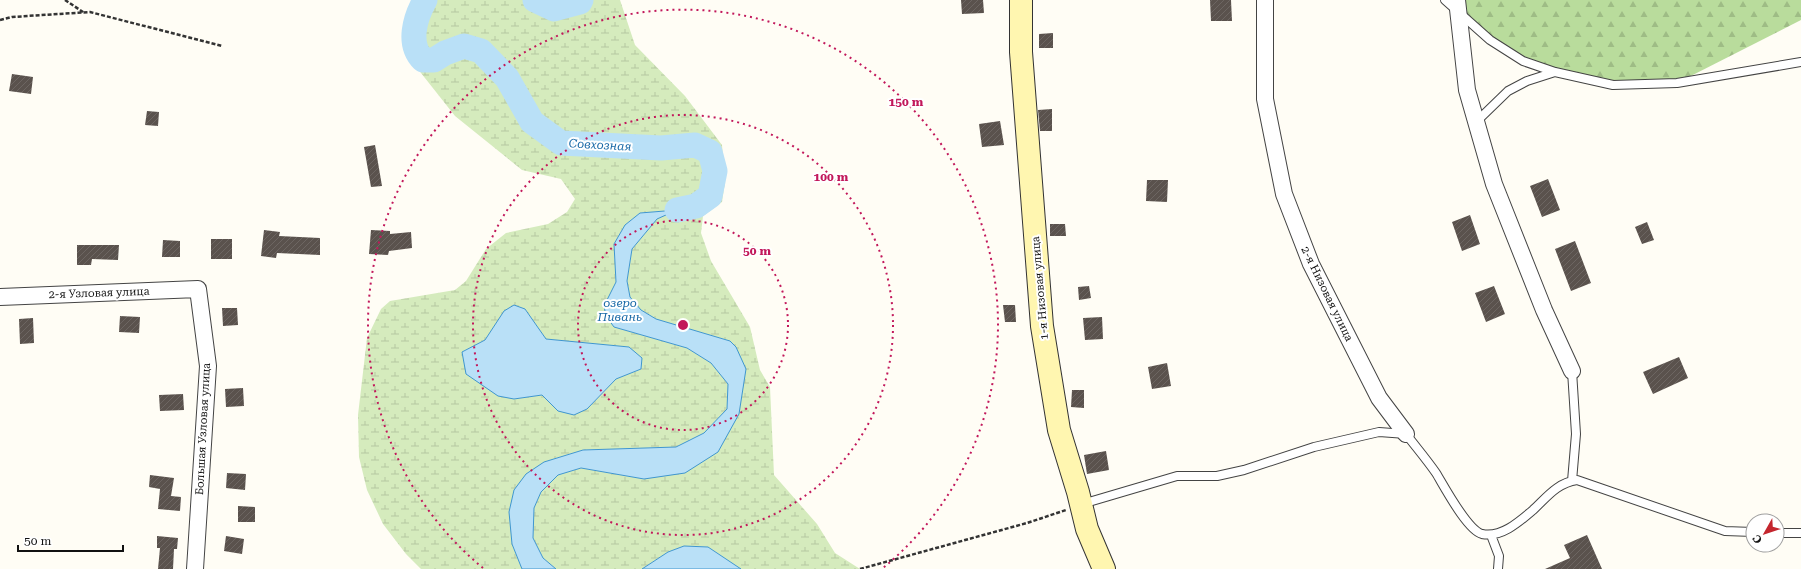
<svg xmlns="http://www.w3.org/2000/svg" width="1801" height="569" font-family="'Roboto Serif',serif">
<style>
.forest{fill:url(#forest-firs)}
.wetland{fill:url(#wetland-marsh);fill-rule:evenodd}
.water{fill:#b9e0f7;stroke:#3f96cf}
.lines{fill:none;stroke-linecap:round;stroke-linejoin:round}
.river{stroke:#b9e0f7;stroke-width:25}
.building{fill:url(#building-hatch)}
.lane-casing{stroke:#444;stroke-width:10}
.street-casing{stroke:#444;stroke-width:18}
.secondary-casing{stroke:#333;stroke-width:24}
.path{stroke:#333;stroke-width:2.5;stroke-dasharray:4 2;stroke-linecap:butt}
.lane{stroke:#fff;stroke-width:8}
.street{stroke:#fff;stroke-width:16}
.secondary{stroke:#fff6b0;stroke-width:22}
.ring{fill:none;stroke:#c2185b;stroke-width:2;stroke-dasharray:2 4}
.labels{text-anchor:middle;dominant-baseline:central;stroke-width:4;stroke-linejoin:round;paint-order:stroke}
.street-label{font-size:11px;fill:#111;stroke:#fff}
.water-label{font-size:12px;font-style:italic;fill:#1768a6;stroke:#fff}
.centre{fill:#c2185b;stroke:#fff;stroke-width:2}
.ring-label{font-size:12px;text-anchor:middle;font-weight:bold;fill:#c2185b;stroke:#fff;stroke-width:4;stroke-linejoin:round;paint-order:stroke}
</style>
<defs>
<pattern id="forest-firs" width="22" height="20" patternUnits="userSpaceOnUse"><rect width="22" height="20" fill="#b9dc9c"/><path d="M5 1l3.5 6h-7zM16 11l3.5 6h-7z" fill="#9ebc85"/></pattern>
<pattern id="wetland-marsh" width="20" height="14" patternUnits="userSpaceOnUse"><rect width="20" height="14" fill="#d5ebbd"/><path d="M1 5h8M5 5V1M11 12h8M15 12V8" fill="none" stroke="#b6c8a1"/></pattern>
<pattern id="building-hatch" width="6" height="6" patternUnits="userSpaceOnUse"><rect width="6" height="6" fill="#5a524d"/><path d="M-1 1l2-2M0 6l6-6M5 7l2-2" fill="none" stroke="#6d6662"/></pattern>
</defs>
<rect width="100%" height="100%" fill="#fffdf5"/>
<path class="forest" d="M 1457,0 L 1801,0 L 1801,20 L 1677,83 L 1613,85 L 1523,61 L 1459,12 Z"/>
<path class="wetland" d="M 418,0 L 620,0 L 635,45 L 685,96 L 722,145 L 725,182 L 722,202 L 703,216 L 701,233 L 711,261 L 750,327 L 760,370 L 770,387 L 774,475 L 817,524 L 835,553 L 860,569 L 741,569 L 708,547 L 684,546 L 668,552 L 642,569 L 556,569 L 543,558 L 533,538 L 534,508 L 541,492 L 558,475 L 581,468 L 644,479 L 739,414 L 736,347 L 730,341 L 656,319 L 641,310 L 630,297 L 627,281 L 632,249 L 657,219 L 675,210 L 640,213 L 625,225 L 614,244 L 616,282 L 605,306 L 614,327 L 687,348 L 711,363 L 728,384 L 727,409 L 704,433 L 676,447 L 583,450 L 544,462 L 512,544 L 522,569 L 421,569 L 406,554 L 383,524 L 367,490 L 359,457 L 358,415 L 367,338 L 381,309 L 390,301 L 455,290 L 466,281 L 486,249 L 506,233 L 548,224 L 567,212 L 575,199 L 561,179 L 522,170 L 455,116 L 421,73 L 404,42 L 414,6 ZM 525,309 L 546,339 L 629,347 L 641,369 L 616,379 L 587,409 L 558,411 L 542,395 L 514,399 L 462,352 L 485,340 Z"/>
<path class="water" d="M 677,210 L 657,219 L 632,249 L 627,281 L 630,297 L 641,310 L 656,319 L 730,341 L 736,347 L 746,369 L 739,414 L 718,452 L 685,473 L 644,479 L 581,468 L 558,475 L 541,492 L 534,508 L 533,538 L 543,558 L 556,569 L 522,569 L 512,544 L 509,512 L 514,490 L 526,474 L 544,462 L 583,450 L 676,447 L 704,433 L 727,409 L 728,384 L 711,363 L 687,348 L 614,327 L 606,316 L 604,306 L 616,282 L 614,244 L 625,225 L 640,213 Z
M 514,305 L 525,309 L 546,339 L 629,347 L 642,358 L 641,369 L 616,379 L 587,409 L 574,415 L 558,411 L 542,395 L 514,399 L 498,396 L 466,374 L 462,352 L 485,340 L 504,311 Z
M 684,546 L 708,547 L 741,569 L 642,569 L 668,552 Z"/>
<g class="lines">
<path class="river" d="M 425,0 C 415,18 407,44 423,60 L 434,60 L 445,53 L 464,46 L 481,51 L 507,78 L 532,122 L 561,143 L 661,148 L 695,145 L 710,152 L 715,171 L 710,196 L 696,206 L 677,210
M 535,0 L 554,9 L 580,2 L 581,0"/>
</g>
<path class="building" d="M 961,0 L 983,0 L 984,13 L 962,14 Z
M 1210,0 L 1231,0 L 1232,21 L 1211,21 Z
M 1053,33 L 1053,48 L 1039,48 L 1039,34 Z
M 12,74 L 33,77 L 31,94 L 9,91 Z
M 1052,109 L 1052,131 L 1040,131 L 1038,110 Z
M 147,111 L 159,112 L 158,126 L 145,125 Z
M 1000,121 L 1004,145 L 982,147 L 979,124 Z
M 375,145 L 382,186 L 371,187 L 364,147 Z
M 1548,179 L 1560,210 L 1542,217 L 1530,186 Z
M 1147,180 L 1168,180 L 1167,202 L 1146,201 Z
M 1470,215 L 1480,244 L 1462,251 L 1452,222 Z
M 1647,222 L 1654,240 L 1642,244 L 1635,227 Z
M 1050,224 L 1065,224 L 1066,236 L 1050,236 Z
M 264,230 L 280,232 L 279,236 L 320,238 L 320,255 L 277,253 L 276,258 L 261,256 Z
M 371,230 L 390,231 L 390,234 L 411,232 L 412,248 L 389,251 L 388,255 L 369,254 Z
M 211,239 L 232,239 L 232,259 L 211,259 Z
M 163,240 L 180,241 L 180,257 L 162,257 Z
M 1575,241 L 1591,283 L 1571,291 L 1555,249 Z
M 77,245 L 119,245 L 118,260 L 92,259 L 91,265 L 77,265 Z
M 1089,286 L 1091,298 L 1079,300 L 1078,287 Z
M 1494,286 L 1505,314 L 1486,322 L 1475,293 Z
M 1003,305 L 1015,305 L 1016,322 L 1005,322 Z
M 222,308 L 237,308 L 238,325 L 223,326 Z
M 120,316 L 140,317 L 139,333 L 119,332 Z
M 1102,317 L 1103,339 L 1085,340 L 1083,318 Z
M 33,318 L 34,343 L 20,344 L 19,319 Z
M 1679,357 L 1688,378 L 1653,394 L 1643,372 Z
M 1167,363 L 1171,386 L 1152,389 L 1148,367 Z
M 243,388 L 244,406 L 226,407 L 225,389 Z
M 1072,390 L 1084,390 L 1084,408 L 1071,407 Z
M 183,394 L 184,410 L 160,411 L 159,395 Z
M 1106,451 L 1109,470 L 1087,474 L 1084,455 Z
M 227,473 L 246,474 L 245,490 L 226,488 Z
M 150,475 L 174,478 L 171,496 L 181,497 L 180,511 L 158,509 L 160,489 L 149,487 Z
M 238,506 L 255,507 L 255,522 L 238,522 Z
M 1587,535 L 1602,569 L 1545,569 L 1570,558 L 1564,545 Z
M 157,536 L 178,538 L 177,549 L 174,549 L 173,569 L 158,569 L 160,548 L 157,548 Z
M 226,536 L 244,539 L 242,554 L 224,551 Z"/>
<g class="lines">
<defs>
<path id="lane" d="M 1445,0 L 1490,40 L 1523,61 L 1555,72 L 1613,85 L 1677,83 L 1801,62
M 1476,122 L 1508,91 L 1527,81 L 1555,72
M 1572,481 L 1576,434 L 1572,371
M 1082,504 L 1177,476 L 1217,476 L 1244,470 L 1314,447 L 1379,432 L 1406,434 C 1416,447 1427,460 1436,473 C 1444,486 1467,530 1482,534 C 1501,538 1519,522 1533,510 C 1547,497 1557,483 1577,480 L 1725,531 L 1753,532
M 1777,533 L 1801,533
M 1491,535 L 1499,556 L 1498,569"/>
<path id="street" d="M 1265,0 L 1265,99 L 1284,194 L 1311,264 L 1379,398 L 1406,434
M 1457,0 L 1467,90 L 1494,184 L 1544,310 L 1572,371
M 0,297 L 198,289 L 208,366 L 195,569"/>
<path id="secondary" d="M 1021,0 L 1021,52 L 1042,326 L 1059,430 L 1078,492 L 1087,529 L 1104,569"/>
</defs>
<use href="#lane" class="lane-casing"/>
<use href="#street" class="street-casing"/>
<use href="#secondary" class="secondary-casing"/>
<path class="path" d="M 65,0 L 83,12
M 0,20 L 12,17 L 90,12 L 222,46
M 860,569 L 1027,523 L 1066,510"/>
<use href="#lane" class="lane"/>
<use href="#street" class="street"/>
<use href="#secondary" class="secondary"/>
</g>
<g class="ring">
<circle cx="683" cy="325" r="105"/>
<circle cx="683" cy="325" r="210"/>
<path d="M483 568A315 315 0 1 1 883 568"/>
</g>
<g class="labels">
<g class="street-label">
<text transform="translate(1040 288) rotate(-95)">1-я Низовая улица</text>
<text transform="translate(99 293) rotate(-2)">2-я Узловая улица</text>
<text transform="translate(1327 294) rotate(64)">2-я Низовая улица</text>
<text transform="translate(203 429) rotate(-87)">Большая Узловая улица</text>
</g>
<g class="water-label">
<text transform="translate(600 145) rotate(3)">Совхозная</text>
<text x="620" y="303">озеро<tspan x="620" dy="14">Пивань</tspan></text>
</g>
</g>
<circle cx="683" cy="325" r="6" class="centre"/>
<g class="ring-label">
<text x="906" y="106">150 m</text>
<text x="831" y="181">100 m</text>
<text x="757" y="255">50 m</text>
</g>
<g transform="translate(1765 533) rotate(231)"><circle r="19" fill="#ffffff" stroke="#a0a0a0"/>
<path d="M0-3L7 15L0 10L-7 15Z" fill="#c4262e"/>
<text y="-6" font-size="11" font-weight="bold" text-anchor="middle" fill="#111111">С</text>
</g>
<path d="M18 545v6h105v-6" fill="none" stroke="#111111" stroke-width="2"/>
<text x="24" y="545" font-size="12" fill="#111111" stroke="#ffffff" stroke-width="3" paint-order="stroke">50 m</text>
</svg>
